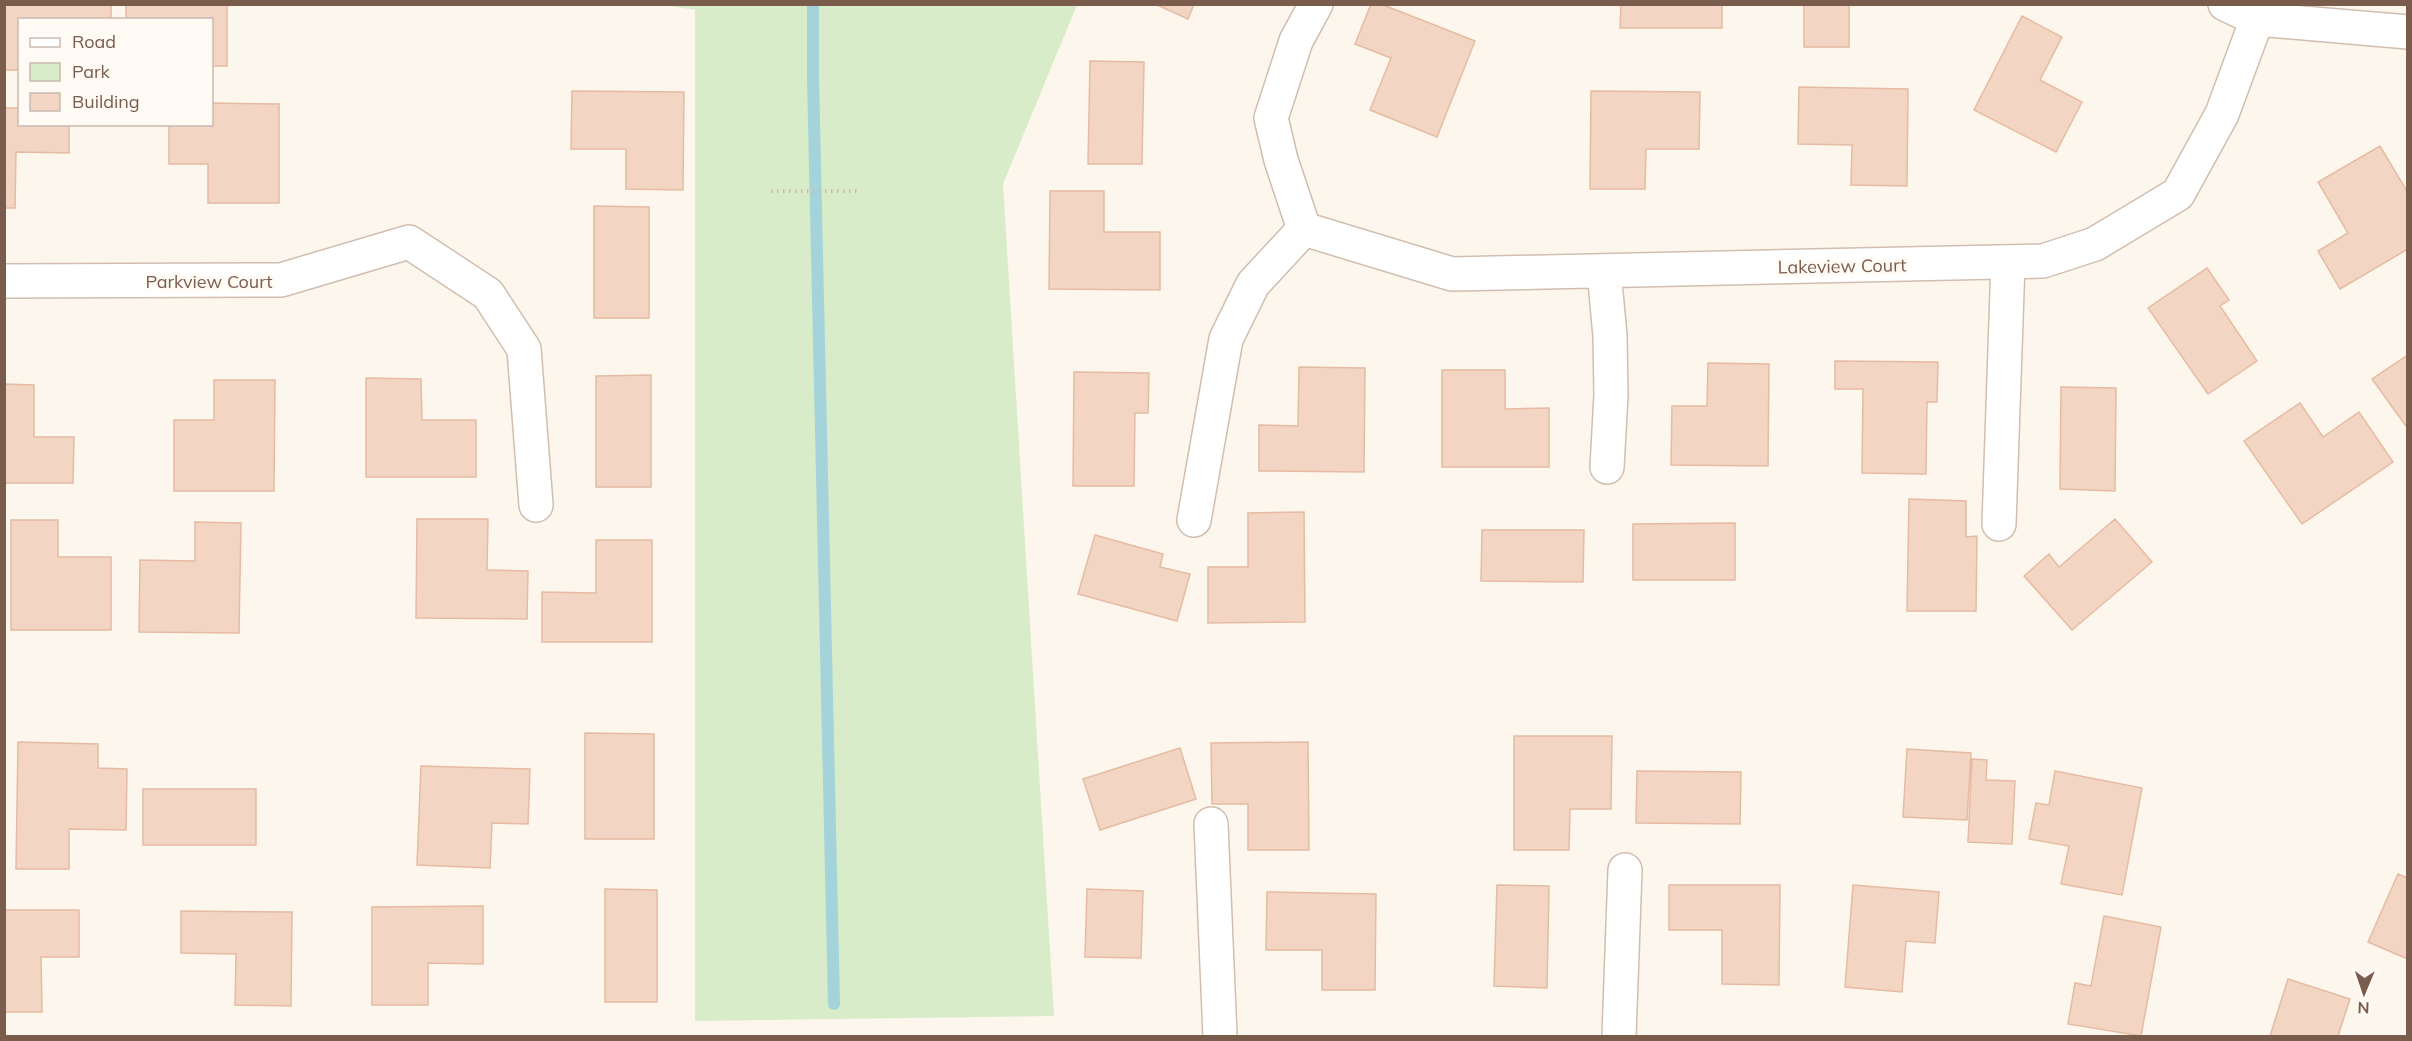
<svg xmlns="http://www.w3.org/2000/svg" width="2412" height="1041" font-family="Mulish,sans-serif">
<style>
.green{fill:#d8ecc9}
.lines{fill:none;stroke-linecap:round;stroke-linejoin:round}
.stream{stroke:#a5d3da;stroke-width:12}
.building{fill:#f3d5c3;stroke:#e6bba3;stroke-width:1.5}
.minor-casing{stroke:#d1beb0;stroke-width:36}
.path{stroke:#d9b8a5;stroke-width:4;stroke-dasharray:1.5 4.5;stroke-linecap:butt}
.minor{stroke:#fff;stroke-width:33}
.labels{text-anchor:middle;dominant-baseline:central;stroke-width:6;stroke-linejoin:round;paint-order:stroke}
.street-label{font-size:18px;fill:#7a5c4d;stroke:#fffaf3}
</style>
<rect width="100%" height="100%" fill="#fdf6ec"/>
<path class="green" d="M 665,5 L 1077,5 L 1003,184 L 1054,1016 L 695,1021 L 695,10 Z"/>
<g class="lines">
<path class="stream" d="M 813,4 L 813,78 L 834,1004"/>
</g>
<path class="building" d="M 4,4 L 111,4 L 111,20 L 20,20 L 20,70 L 4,70 Z
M 126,4 L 227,4 L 227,66 L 212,66 L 212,20 L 126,20 Z
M 1155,4 L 1194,4 L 1188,19 Z
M 1371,4 L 1381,4 L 1475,41 L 1437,137 L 1370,110 L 1391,58 L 1355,44 Z
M 1621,4 L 1722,4 L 1722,28 L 1620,28 Z
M 1804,4 L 1849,4 L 1849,47 L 1804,47 Z
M 2022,16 L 2062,37 L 2040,80 L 2082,102 L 2056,152 L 1974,110 Z
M 1090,61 L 1144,62 L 1142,164 L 1088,164 Z
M 1799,87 L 1908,89 L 1907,186 L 1851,185 L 1852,145 L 1798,144 Z
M 572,91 L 684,92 L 683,190 L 626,189 L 626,149 L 571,149 Z
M 1591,91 L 1700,92 L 1699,149 L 1646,149 L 1645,189 L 1590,189 Z
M 212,103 L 279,104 L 279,203 L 208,203 L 208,164 L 169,164 L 169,124 L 212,124 Z
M 4,108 L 20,108 L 20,124 L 69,124 L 69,153 L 16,152 L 15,208 L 4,208 Z
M 2380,146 L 2408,193 L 2408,249 L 2340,289 L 2318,251 L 2348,233 L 2318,182 Z
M 1050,191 L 1104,191 L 1104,232 L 1160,232 L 1160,290 L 1049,289 Z
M 594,206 L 649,207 L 649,318 L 594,318 Z
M 2207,268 L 2229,300 L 2220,306 L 2257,361 L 2208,394 L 2148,308 Z
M 2408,355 L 2408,429 L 2372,379 Z
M 1835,361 L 1938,362 L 1937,402 L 1927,402 L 1926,474 L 1862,473 L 1863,389 L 1835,389 Z
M 1708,363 L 1769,364 L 1768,466 L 1671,465 L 1672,406 L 1707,406 Z
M 1299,367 L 1365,368 L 1364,472 L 1259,471 L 1259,425 L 1298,426 Z
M 1442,370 L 1505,370 L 1505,409 L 1549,408 L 1549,467 L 1442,467 Z
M 1074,372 L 1149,373 L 1148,413 L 1135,413 L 1134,486 L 1073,486 Z
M 651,375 L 651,487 L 596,487 L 596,376 Z
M 366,378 L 421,379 L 422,420 L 476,420 L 476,477 L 366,477 Z
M 214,380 L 275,380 L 274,491 L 174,491 L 174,420 L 214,420 Z
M 4,384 L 34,385 L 34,437 L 74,437 L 73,483 L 4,483 Z
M 2061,387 L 2116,388 L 2115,491 L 2060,489 Z
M 2300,403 L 2323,437 L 2359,412 L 2393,462 L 2302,524 L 2244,441 Z
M 1909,499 L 1966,501 L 1966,537 L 1977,536 L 1976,611 L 1907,611 Z
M 1304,512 L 1305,622 L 1208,623 L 1208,567 L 1248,567 L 1248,513 Z
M 417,519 L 488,519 L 487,570 L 528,571 L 527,619 L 416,618 Z
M 2115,519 L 2152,562 L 2072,630 L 2024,576 L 2049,554 L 2059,567 Z
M 11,520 L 58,520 L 58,557 L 111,557 L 111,630 L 11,630 Z
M 195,522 L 241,523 L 239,633 L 139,632 L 140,560 L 195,561 Z
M 1735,523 L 1735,580 L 1633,580 L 1633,524 Z
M 1482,530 L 1584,530 L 1583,582 L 1481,581 Z
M 1095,535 L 1163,554 L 1160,567 L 1190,574 L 1177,621 L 1078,594 Z
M 596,540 L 652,540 L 652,642 L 542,642 L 542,592 L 596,593 Z
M 585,733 L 654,734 L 654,839 L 585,839 Z
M 1514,736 L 1612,736 L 1611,809 L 1570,809 L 1569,850 L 1514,850 Z
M 18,742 L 98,744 L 98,768 L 127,769 L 126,830 L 69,829 L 69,869 L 16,869 Z
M 1308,742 L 1309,850 L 1248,850 L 1248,804 L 1212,804 L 1211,743 Z
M 1180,748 L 1196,799 L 1100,830 L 1083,779 Z
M 1907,749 L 1971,753 L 1967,820 L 1903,817 Z
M 1972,759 L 1987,760 L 1986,780 L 2015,781 L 2012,844 L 1968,842 Z
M 421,766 L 530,769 L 528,824 L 492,823 L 490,868 L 417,865 Z
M 1637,771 L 1741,772 L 1740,824 L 1636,823 Z
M 2055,771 L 2142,788 L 2122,895 L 2061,884 L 2069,846 L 2029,839 L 2036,803 L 2049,805 Z
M 143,789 L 256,789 L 256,845 L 143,845 Z
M 2398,874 L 2408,878 L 2408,959 L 2368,942 Z
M 1497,885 L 1549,886 L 1547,988 L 1494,986 Z
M 1669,885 L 1780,885 L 1779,985 L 1722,984 L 1722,930 L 1669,930 Z
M 1853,885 L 1939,892 L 1935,943 L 1906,941 L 1902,992 L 1845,987 Z
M 605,889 L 657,890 L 657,1002 L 605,1002 Z
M 1087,889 L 1143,891 L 1141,958 L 1085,957 Z
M 1267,892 L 1376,894 L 1375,990 L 1322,990 L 1322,950 L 1266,950 Z
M 483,906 L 483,964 L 428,963 L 428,1005 L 372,1005 L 372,907 Z
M 4,910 L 79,910 L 79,957 L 41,957 L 42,1012 L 4,1012 Z
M 181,911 L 292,912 L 291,1006 L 235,1005 L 236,954 L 181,953 Z
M 2104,916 L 2161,927 L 2141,1036 L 2068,1024 L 2075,983 L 2091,986 Z
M 2288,979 L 2350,999 L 2338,1036 L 2270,1036 Z"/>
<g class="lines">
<defs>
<path id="minor" d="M 2225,4 L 2257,19 L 2408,32
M 1304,229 L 1452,274 L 2043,261 L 2095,244 L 2178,194 L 2222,114 L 2257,19
M 1304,229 L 1281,160 L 1271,118 L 1296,41 L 1316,4
M 1604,271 L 1610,336 L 1611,395 L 1607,467
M 4,281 L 281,280 L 409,242 L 488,294 L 524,349 L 536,505
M 1194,520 L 1226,339 L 1253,284 L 1304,229
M 1999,524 L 2008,262
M 1211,824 L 1220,1036
M 1619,1036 L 1625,870"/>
</defs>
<use href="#minor" class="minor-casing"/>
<path class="path" d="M 771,191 L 858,191"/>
<use href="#minor" class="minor"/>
</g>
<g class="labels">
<g class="street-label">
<text transform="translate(1842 266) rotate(-1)">Lakeview Court</text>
<text x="209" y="281">Parkview Court</text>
</g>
</g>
<rect width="2412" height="1041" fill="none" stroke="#7a5c4d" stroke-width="12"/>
<rect x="18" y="18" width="195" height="108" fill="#fffaf3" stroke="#cabbb1" stroke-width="1.5"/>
<rect x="30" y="38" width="30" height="9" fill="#ffffff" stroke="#cabbb1" stroke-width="1.5"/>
<text x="72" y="48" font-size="18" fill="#7a5c4d">Road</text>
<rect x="30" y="63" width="30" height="18" fill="#d8ecc9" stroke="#cabbb1" stroke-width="1.5"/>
<text x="72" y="78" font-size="18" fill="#7a5c4d">Park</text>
<rect x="30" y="93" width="30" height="18" fill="#f3d5c3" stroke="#cabbb1" stroke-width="1.5"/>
<text x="72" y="108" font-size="18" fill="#7a5c4d">Building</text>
<g transform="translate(2364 993) rotate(182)" stroke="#fffaf3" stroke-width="4.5" paint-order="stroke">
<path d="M0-4.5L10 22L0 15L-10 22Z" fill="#7a5c4d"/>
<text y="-9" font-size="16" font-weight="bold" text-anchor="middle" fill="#7a5c4d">N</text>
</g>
</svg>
